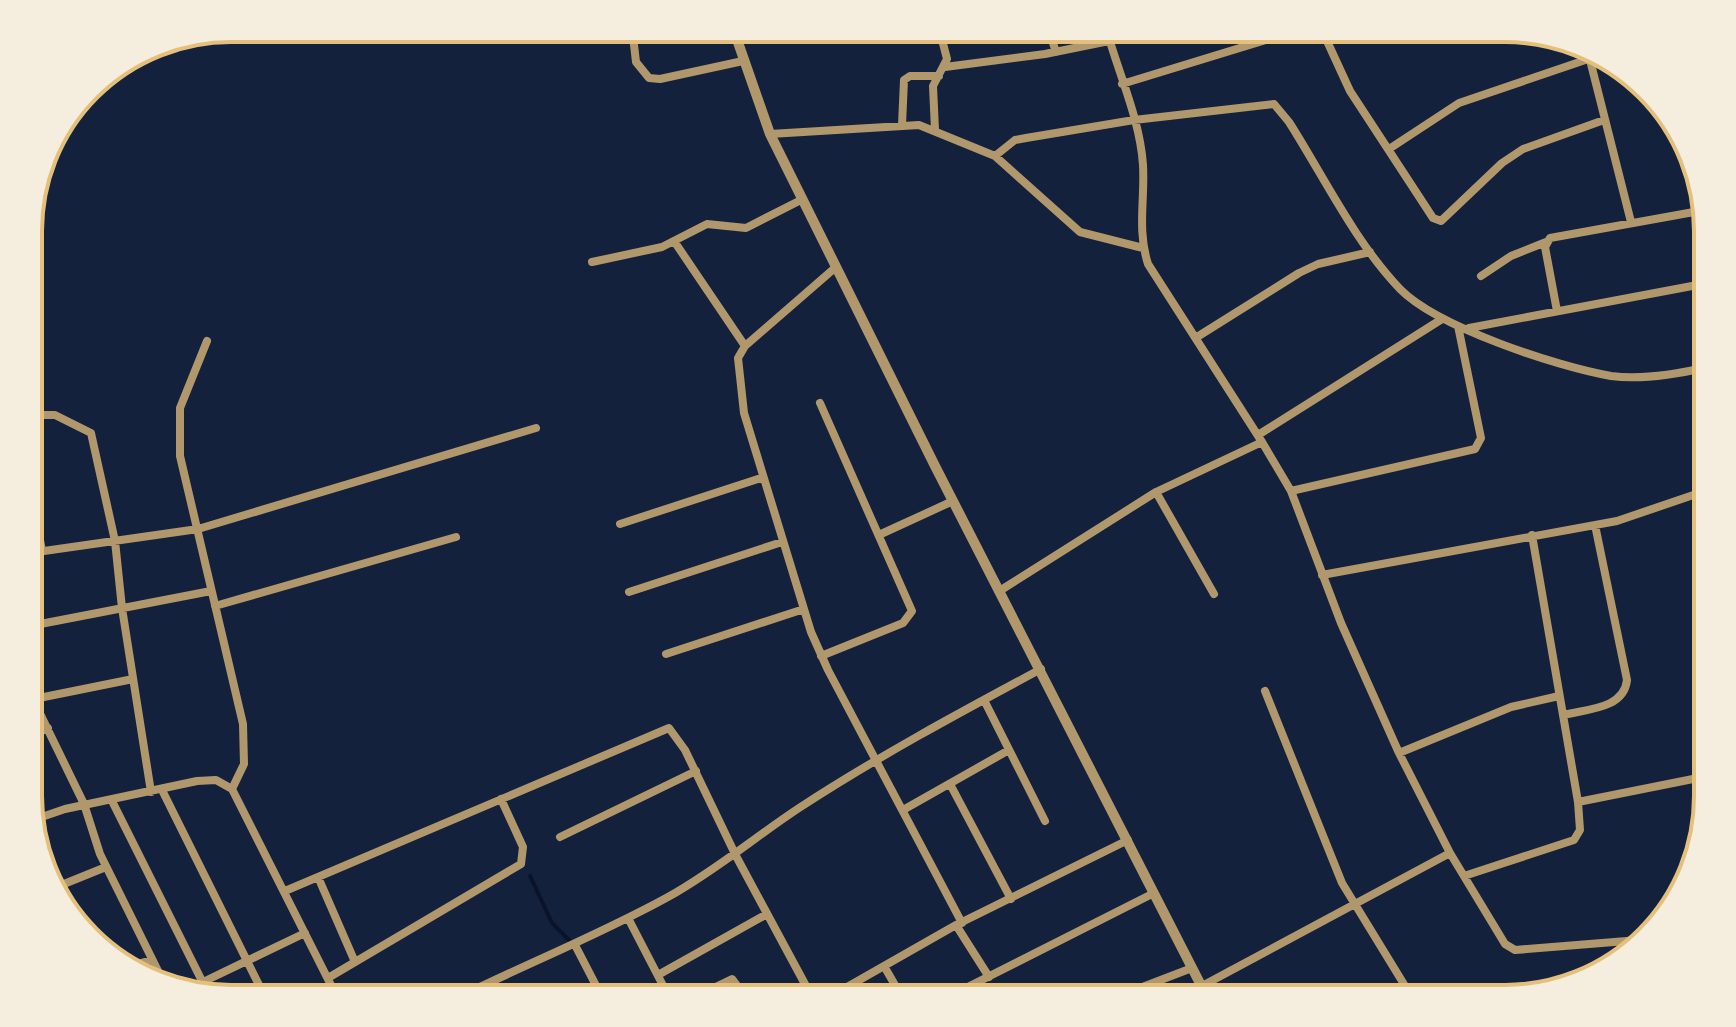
<svg xmlns="http://www.w3.org/2000/svg" width="1736" height="1027" font-family="Commissioner,sans-serif">
<style>
.lines{fill:none;stroke-linecap:round;stroke-linejoin:round}
.stream{stroke:#0b132b;stroke-width:4}
.service{stroke:#b1986c;stroke-width:4}
.minor{stroke:#b1986c;stroke-width:8}
.tertiary{stroke:#b1986c;stroke-width:10}
.rim{fill:none;stroke:#e5c07b;stroke-width:4}
</style>
<rect width="100%" height="100%" fill="#14213d"/>
<g class="lines">
<path class="stream" d="M 530,876 L 552,923 L 573,944"/>
<path class="service" d="M 1496,32 L 1509,29"/>
<path class="minor" d="M 632,28 L 636,62 L 649,78 L 660,79 L 743,61
M 1048,28 L 1056,52
M 1106,28 C 1118,72 1140,119 1143,165 C 1145,199 1137,230 1148,264 L 1262,442
M 1321,28 L 1350,91 L 1433,218 L 1441,221 L 1502,163 L 1523,149 L 1604,120
M 1590,60 L 1631,222
M 945,67 L 1045,54 L 1109,41
M 1122,84 L 1305,28
M 902,125 L 904,80 L 910,76 L 939,76
M 935,130 L 933,86 L 947,59 L 939,28
M 770,134 L 919,125 L 995,156 L 1080,232 L 1143,248
M 1389,149 L 1459,103 L 1603,54
M 995,156 L 1015,140 L 1026,138 L 1134,120 L 1274,104 L 1289,122 C 1324,177 1355,242 1400,289 C 1437,327 1558,367 1611,376 C 1641,380 1678,374 1708,367
M 674,241 L 745,346
M 592,262 L 662,247 L 707,224 L 746,228 L 803,199
M 836,267 L 745,346 L 738,358 L 744,413 L 811,632 L 828,670 L 962,923
M 1481,276 L 1511,256 L 1546,242
M 1557,311 L 1545,247 L 1550,238 L 1705,210
M 1469,328 L 1708,283
M 1197,337 L 1299,273 L 1318,264 L 1370,252
M 207,341 L 180,408 L 180,456 L 243,724 L 244,764 L 232,789
M 820,403 L 912,611 L 903,623 L 821,656
M 30,415 L 55,415 L 91,433 L 115,541 L 122,608 L 151,792
M 1258,435 L 1442,319
M 30,486 L 42,551
M 1291,491 L 1475,449 L 1481,438 L 1458,326
M 1156,492 L 1214,594
M 620,524 L 761,478
M 881,534 L 953,501
M 1532,535 L 1578,802 L 1708,776
M 30,553 L 198,529 L 536,428
M 1322,575 L 1617,521 L 1708,490
M 1001,590 L 1156,492 L 1262,442 L 1291,491 L 1341,623 L 1399,753 L 1450,853 L 1505,944 L 1515,950 L 1639,940
M 629,592 L 782,542
M 215,606 L 456,537
M 30,626 L 211,591
M 666,654 L 804,609
M 1265,691 L 1342,883 L 1413,999
M 30,693 L 84,804 L 100,854 L 163,981
M 34,699 L 133,679
M 984,700 L 1045,821
M 1563,715 C 1587,709 1624,709 1627,680 L 1595,525
M 30,736 L 48,728
M 1399,753 L 1511,707 L 1559,696
M 950,784 L 1011,899
M 162,790 L 266,999
M 112,801 L 208,993
M 903,810 L 1009,750
M 30,821 L 65,809 L 197,781 L 216,780 L 232,789 L 338,999
M 560,837 L 696,771
M 1464,876 L 1574,840 L 1580,830 L 1578,802
M 318,877 L 355,962
M 54,888 L 106,867
M 285,891 L 669,728 L 685,750 L 736,856 L 813,999
M 628,918 L 670,999
M 956,925 L 989,977
M 575,945 L 603,999
M 884,966 L 903,999
M 125,968 L 151,960
M 658,975 L 767,914
M 328,978 L 521,864 L 523,847 L 501,799
M 203,982 L 305,933
M 1202,986 L 1450,853
M 455,999 C 526,964 599,935 668,897 C 715,871 755,837 799,808 C 877,757 959,713 1041,669
M 691,999 L 732,979 L 747,999
M 826,999 L 956,925 L 1128,840
M 944,999 L 1154,893
M 1111,999 L 1192,968"/>
<path class="tertiary" d="M 733,28 L 770,134 L 935,466 L 1208,999"/>
</g>
<path d="M0 0H1736V1027H0ZM231 42H1505A189 189 0 0 1 1694 231V796A189 189 0 0 1 1505 985H231A189 189 0 0 1 42 796V231A189 189 0 0 1 231 42Z" fill="#f5edde" fill-rule="evenodd"/>
<path class="rim" d="M231 42H1505A189 189 0 0 1 1694 231V796A189 189 0 0 1 1505 985H231A189 189 0 0 1 42 796V231A189 189 0 0 1 231 42Z"/>
</svg>
